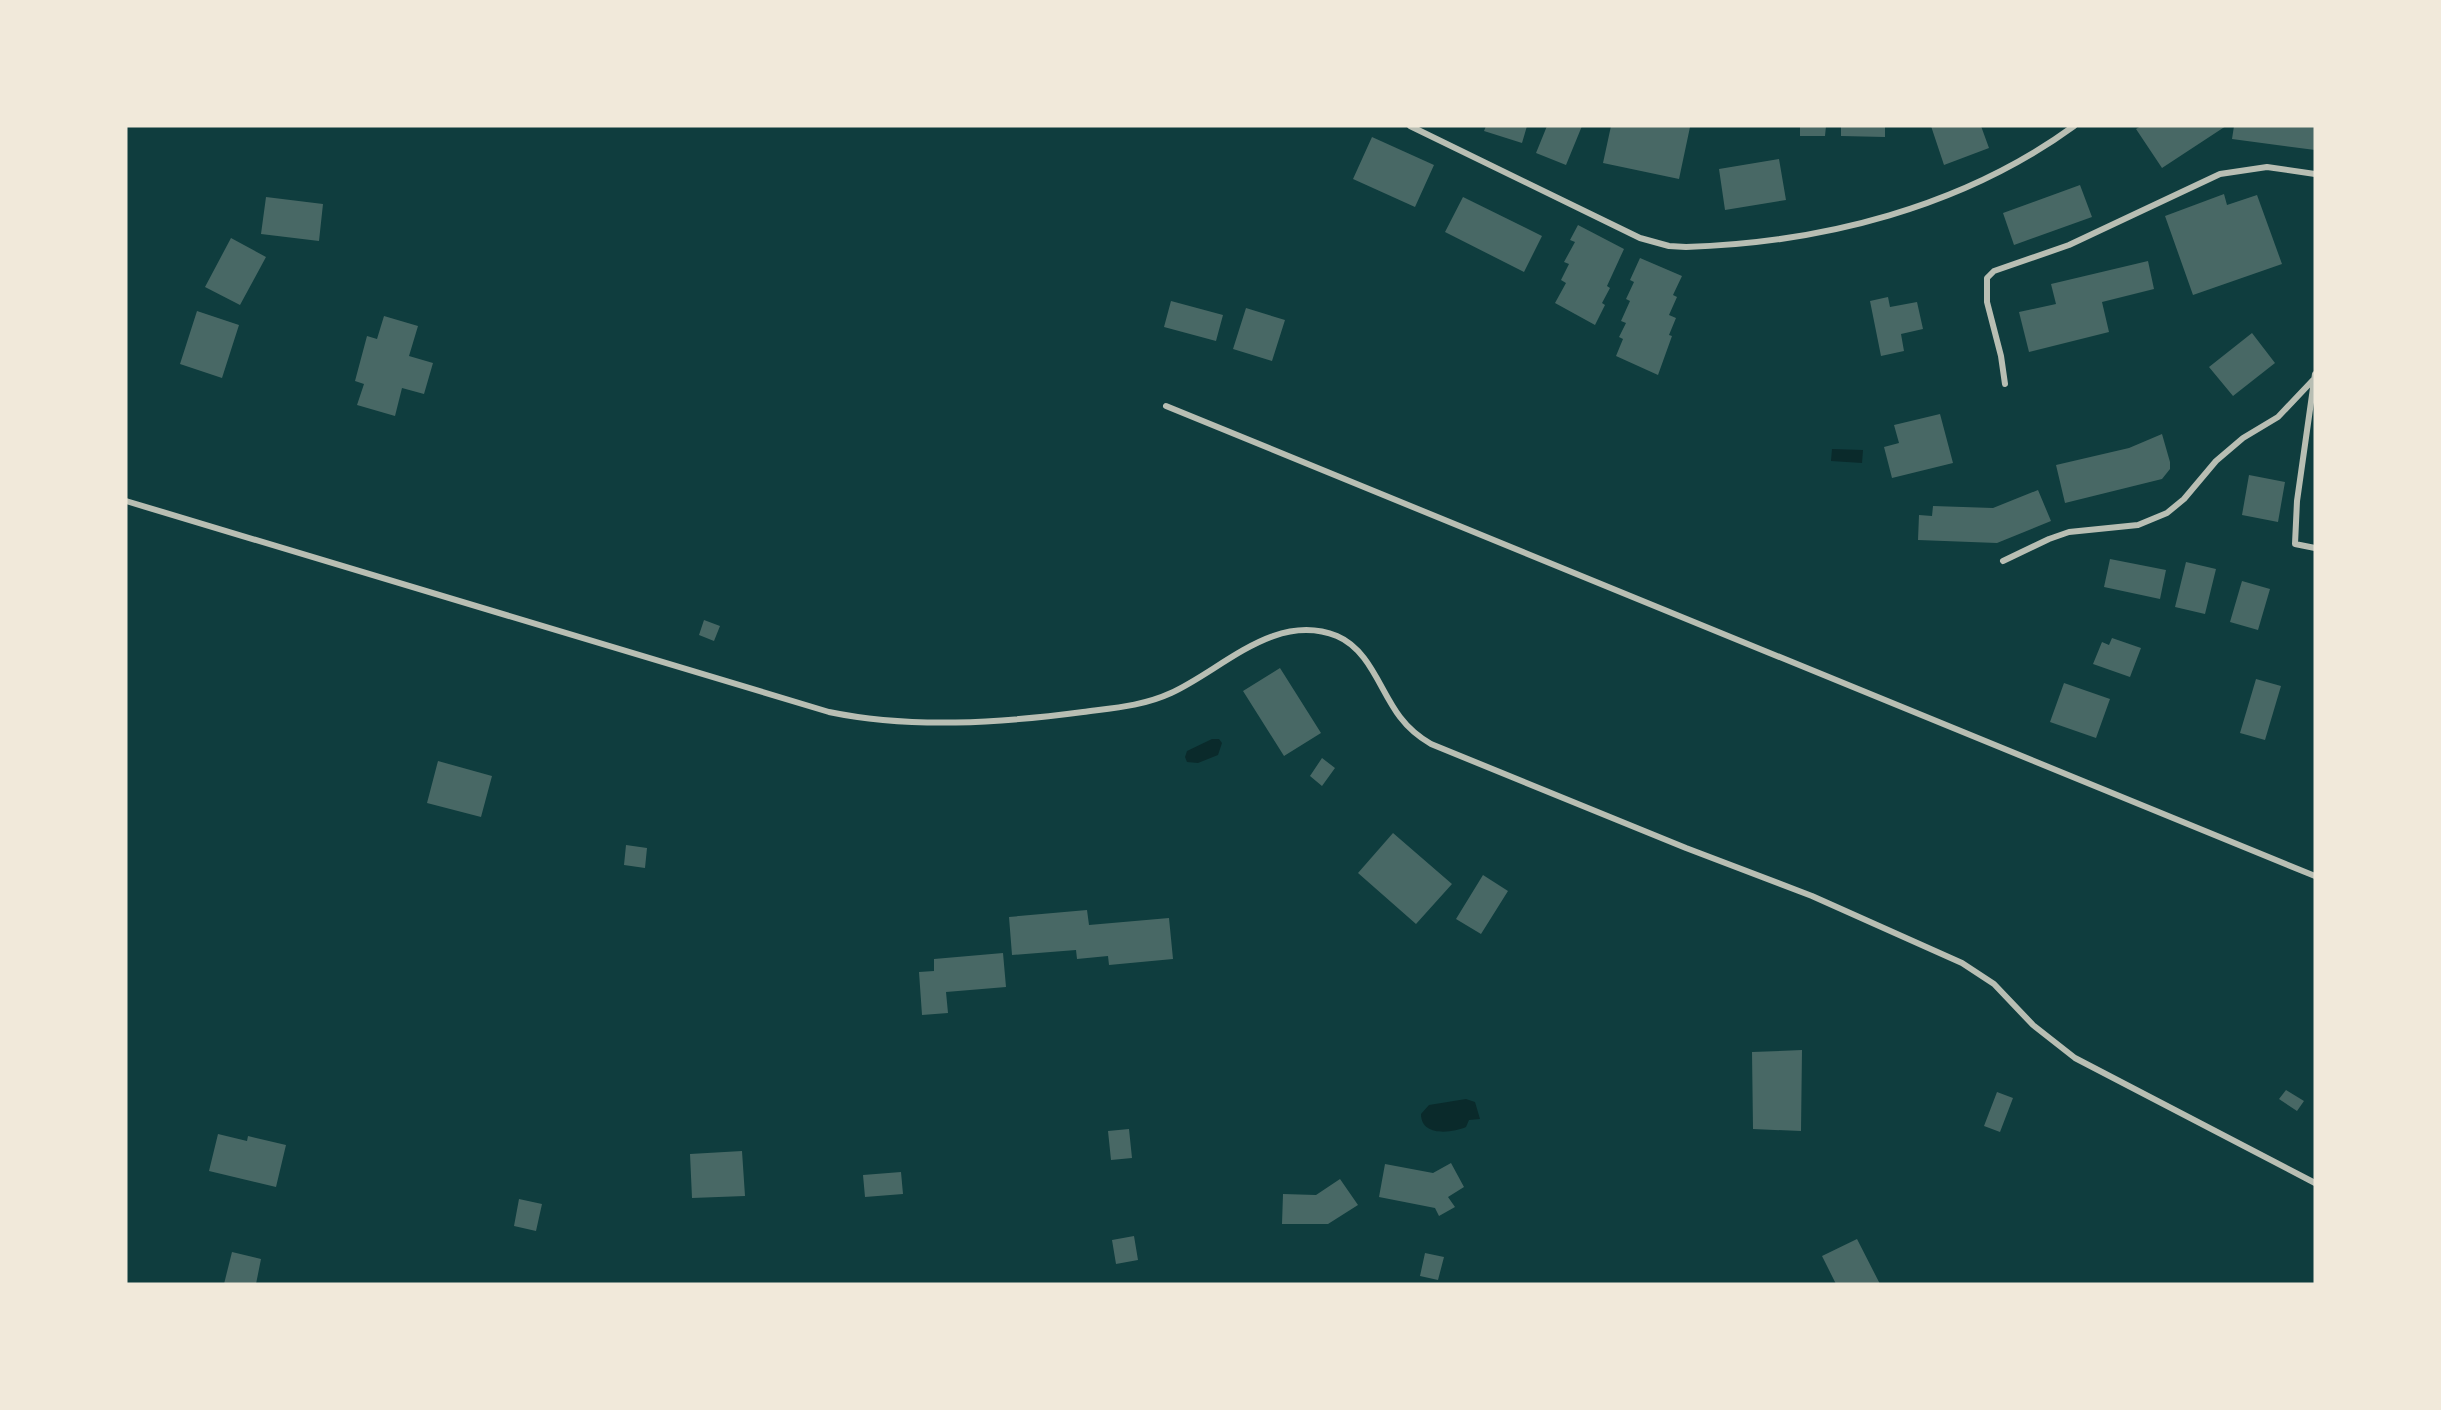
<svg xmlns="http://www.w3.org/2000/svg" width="2441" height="1410" font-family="Mulish,sans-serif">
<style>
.water{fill:#0a2a2b}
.building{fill:#486865}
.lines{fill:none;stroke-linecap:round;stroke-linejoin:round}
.minor{stroke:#b8beb3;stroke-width:6}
</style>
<rect width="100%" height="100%" fill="#0f3d3e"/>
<path class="water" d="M 1832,449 L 1863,450 L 1862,463 L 1831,461 Z
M 1212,739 L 1219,739 L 1222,743 L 1218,755 L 1198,763 L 1187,762 L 1185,757 L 1187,751 Z
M 1466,1099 L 1475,1102 L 1480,1119 L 1469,1120 L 1466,1127 C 1452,1133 1421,1137 1421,1114 L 1429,1105 Z"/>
<path class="building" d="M 1486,126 L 1527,126 L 1522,143 L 1484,131 Z
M 1547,126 L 1582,126 L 1566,165 L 1536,153 Z
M 1611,126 L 1690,127 L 1679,179 L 1603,163 Z
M 1800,126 L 1826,126 L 1825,136 L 1800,136 Z
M 1841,126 L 1885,126 L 1885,137 L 1841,136 Z
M 1931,126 L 1981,126 L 1989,148 L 1944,165 Z
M 2141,126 L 2226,126 L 2162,168 L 2136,129 Z
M 2234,126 L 2315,126 L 2315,150 L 2232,139 Z
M 1372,137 L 1434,165 L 1415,207 L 1353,179 Z
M 1779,159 L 1786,200 L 1725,210 L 1719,169 Z
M 2080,185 L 2092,217 L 2014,245 L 2003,213 Z
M 2224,194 L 2227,205 L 2257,195 L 2282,264 L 2193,295 L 2165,216 Z
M 266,197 L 323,204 L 319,241 L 261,234 Z
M 1463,197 L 1542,236 L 1524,272 L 1445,232 Z
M 1578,225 L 1624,249 L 1607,286 L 1610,288 L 1602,303 L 1605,305 L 1595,325 L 1555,303 L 1566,283 L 1561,280 L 1569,264 L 1564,262 L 1575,242 L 1570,240 Z
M 231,238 L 266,257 L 240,305 L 205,287 Z
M 1640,258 L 1682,276 L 1673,295 L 1677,297 L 1669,315 L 1676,318 L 1669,335 L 1672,336 L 1658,375 L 1616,356 L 1623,339 L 1619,337 L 1626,323 L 1621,321 L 1630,301 L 1626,299 L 1634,282 L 1630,280 Z
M 2148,261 L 2154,289 L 2102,302 L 2109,332 L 2029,352 L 2019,312 L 2056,304 L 2051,284 Z
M 1888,297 L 1890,307 L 1917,302 L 1923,329 L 1901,334 L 1904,351 L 1881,356 L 1870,301 Z
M 1171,301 L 1223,315 L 1216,341 L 1164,327 Z
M 1246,308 L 1285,320 L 1272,361 L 1233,349 Z
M 197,311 L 239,325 L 222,378 L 180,364 Z
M 384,316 L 418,326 L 409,356 L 433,363 L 424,394 L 402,388 L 395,416 L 357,405 L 364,384 L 355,381 L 367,336 L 377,339 Z
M 2252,333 L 2275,363 L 2233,396 L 2209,367 Z
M 1940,414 L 1953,463 L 1892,478 L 1884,447 L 1899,443 L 1894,425 Z
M 2162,434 L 2170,462 L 2170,469 L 2162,479 L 2065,503 L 2056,465 L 2129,448 Z
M 2249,475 L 2285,482 L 2278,522 L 2242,515 Z
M 2038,490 L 2051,521 L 1997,543 L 1918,540 L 1919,515 L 1932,516 L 1933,506 L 1993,508 Z
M 2110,559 L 2166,570 L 2160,599 L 2104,587 Z
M 2186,562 L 2216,569 L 2205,614 L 2175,607 Z
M 2242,581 L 2270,589 L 2258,630 L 2230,622 Z
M 704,620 L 720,626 L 714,641 L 699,635 Z
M 2112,638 L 2141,648 L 2130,677 L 2093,664 L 2102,642 L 2109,645 Z
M 1280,668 L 1321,733 L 1284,756 L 1243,691 Z
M 2256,679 L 2281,686 L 2265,740 L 2240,733 Z
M 2064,683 L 2110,699 L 2096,738 L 2050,722 Z
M 1322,758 L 1335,768 L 1322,786 L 1310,776 Z
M 438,761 L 492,776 L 481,817 L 427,803 Z
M 1393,833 L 1452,884 L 1416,924 L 1358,873 Z
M 626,845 L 647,848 L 645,868 L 624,865 Z
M 1483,875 L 1508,891 L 1481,934 L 1456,919 Z
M 1087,910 L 1089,925 L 1169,918 L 1173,959 L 1109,965 L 1108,956 L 1077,959 L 1076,950 L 1012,955 L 1009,917 Z
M 1003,953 L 1006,987 L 946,992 L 948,1013 L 922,1015 L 919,972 L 934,971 L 934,959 Z
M 1802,1050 L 1801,1131 L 1753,1129 L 1752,1052 Z
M 2286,1090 L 2304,1101 L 2297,1111 L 2279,1099 Z
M 1997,1092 L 2013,1098 L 2000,1132 L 1984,1126 Z
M 1129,1129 L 1132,1158 L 1111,1160 L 1108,1131 Z
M 218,1134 L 247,1141 L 248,1136 L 286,1145 L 276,1187 L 209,1171 Z
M 742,1151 L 745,1196 L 692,1198 L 690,1154 Z
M 1451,1163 L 1464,1187 L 1448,1197 L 1455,1207 L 1439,1216 L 1435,1208 L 1379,1197 L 1385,1164 L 1433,1173 Z
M 901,1172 L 903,1194 L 865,1197 L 863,1175 Z
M 1340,1179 L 1358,1205 L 1328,1224 L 1282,1224 L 1283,1194 L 1316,1195 Z
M 519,1199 L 542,1204 L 536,1231 L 514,1226 Z
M 1134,1236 L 1138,1260 L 1116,1264 L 1112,1240 Z
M 1857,1239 L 1880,1284 L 1836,1284 L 1822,1256 Z
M 232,1252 L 261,1259 L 256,1284 L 224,1284 Z
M 1425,1253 L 1444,1257 L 1438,1280 L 1420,1276 Z"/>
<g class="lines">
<path class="minor" d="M 1410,126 L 1640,238 L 1669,246 L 1686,247 C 1822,243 1963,207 2074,126
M 2315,374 L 2297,501 L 2295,544 L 2315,548
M 2005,384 L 2001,356 L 1987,302 L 1987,278 L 1994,271 L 2069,245 L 2220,174 L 2267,167 L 2315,174
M 1166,406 L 2315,876
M 126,501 L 829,712 C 911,729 1000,723 1083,712 C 1113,708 1143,706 1171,693 C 1222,670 1275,611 1337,636 C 1370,650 1380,691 1400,717 C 1409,729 1419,737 1431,744 L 1686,848 L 1812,896 L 1962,963 L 1994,984 L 2033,1025 L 2075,1058 L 2315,1183
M 2003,561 L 2049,539 L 2069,532 L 2138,525 L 2167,513 L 2184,499 L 2216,461 L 2243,438 L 2278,417 L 2314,379"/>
</g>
<rect width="2441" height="1410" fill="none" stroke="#f1e9da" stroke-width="255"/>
</svg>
